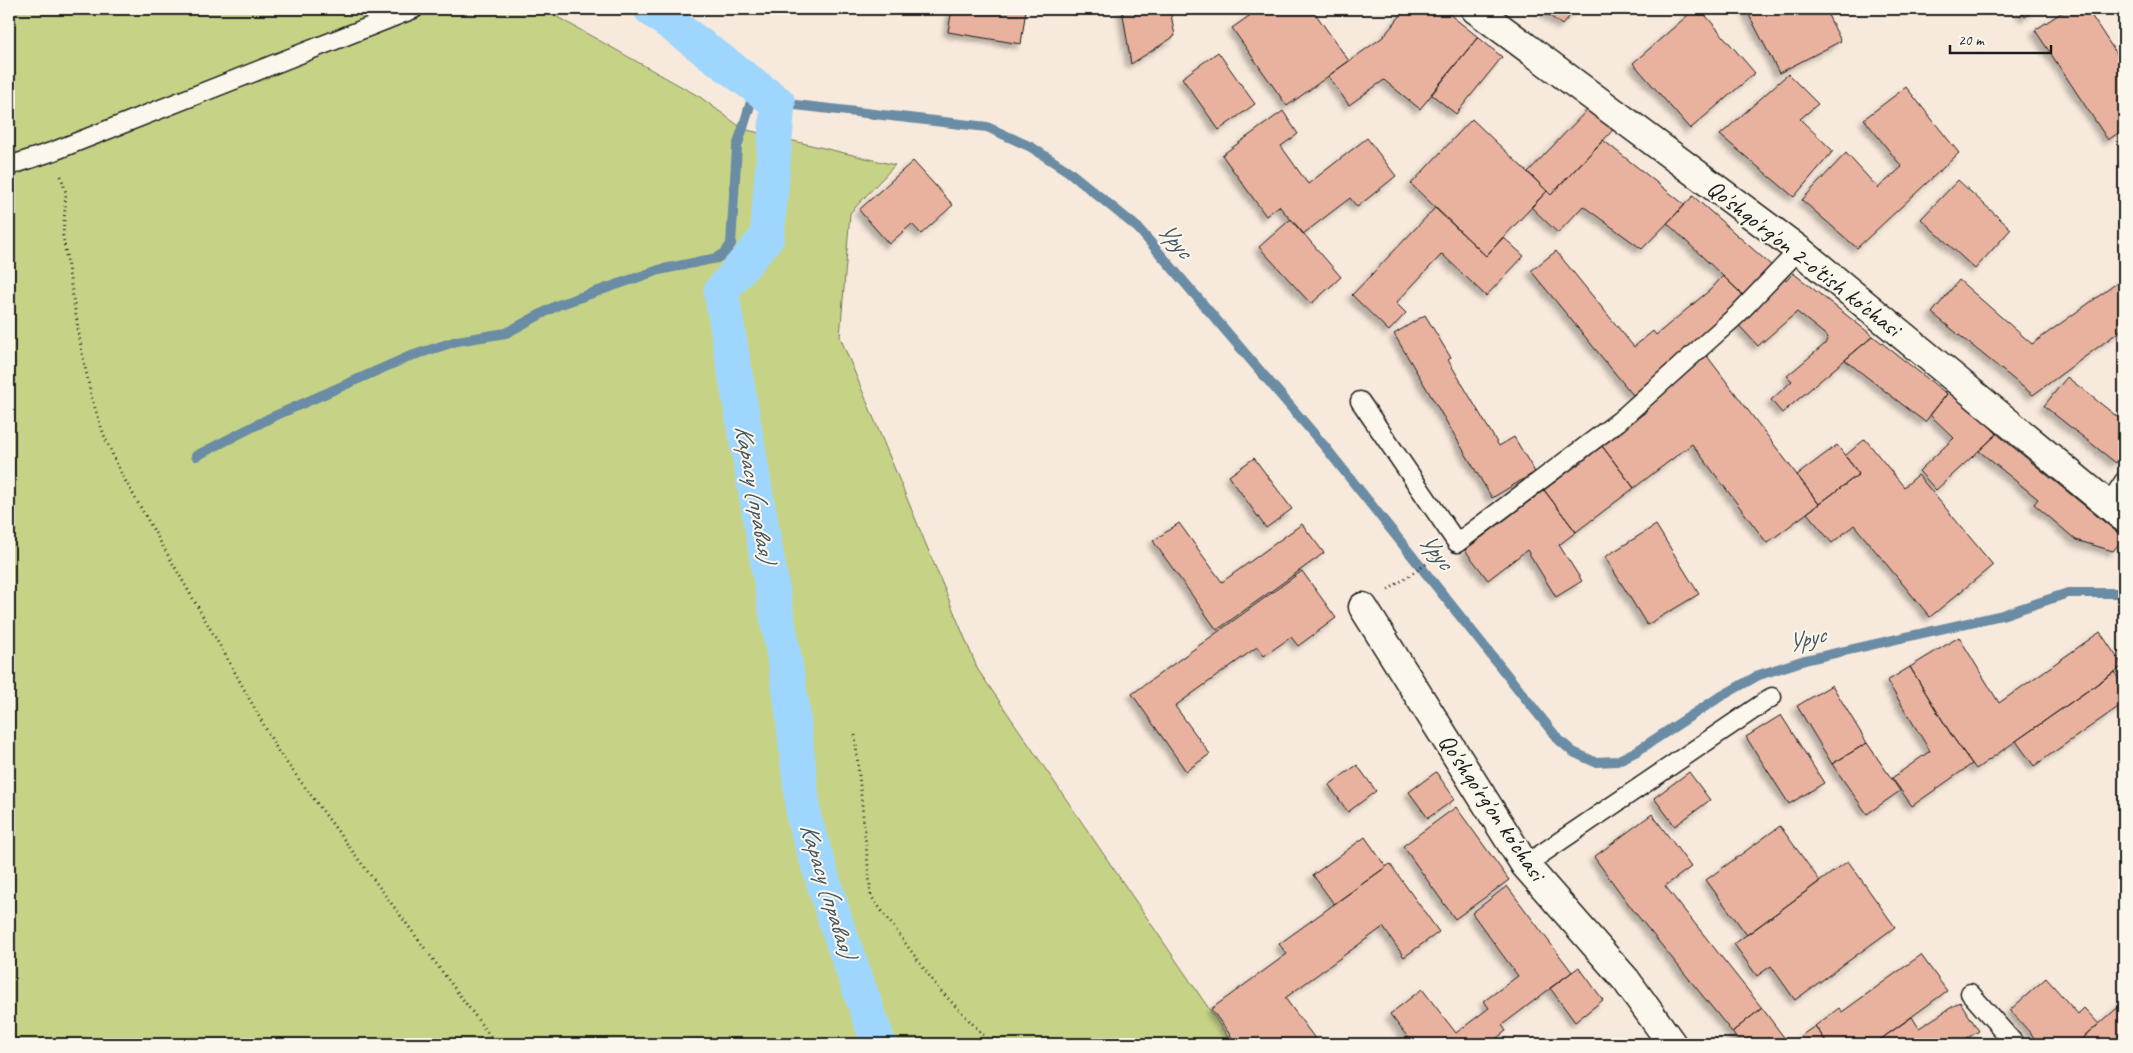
<svg xmlns="http://www.w3.org/2000/svg" width="2133" height="1053" font-family="Caveat,sans-serif">
<style>
.green{fill:#c6d387;stroke:#717852}
.lines{fill:none;stroke-linecap:round;stroke-linejoin:round}
.stream{stroke:#6b8ca4;stroke-width:10}
.canal{stroke:#9fd6fe;stroke-width:35}
.building{fill:#e9b29e;stroke:#1c1c1c;filter:url(#shadow)}
.lane-casing{stroke:#1c1c1c;stroke-width:21}
.street-casing{stroke:#1c1c1c;stroke-width:31}
.secondary-casing{stroke:#1c1c1c;stroke-width:31}
.path{stroke:#1c1c1c;stroke-width:3;stroke-dasharray:1 4;stroke-linecap:butt}
.lane{stroke:#fbf7ec;stroke-width:18}
.street{stroke:#fbf7ec;stroke-width:28}
.secondary{stroke:#fbf7ec;stroke-width:28}
.labels{text-anchor:middle;dominant-baseline:central;stroke-width:4;stroke-linejoin:round;paint-order:stroke}
.street-label{font-size:24px;fill:#1c1c1c;stroke:#fbf7ec}
.water-label{font-size:25px;font-style:italic;fill:#435460;stroke:#fbf7ec}
</style>
<defs>
<filter id="shadow"><feDropShadow dx="-4.5" dy="4.5" stdDeviation="2.5" flood-color="#0004"/></filter>
</defs>
<rect width="100%" height="100%" fill="#f7e9dc"/>
<filter id="ink" filterUnits="userSpaceOnUse"><feTurbulence type="fractalNoise" baseFrequency=".02" numOctaves="2"/><feDisplacementMap in="SourceGraphic" scale="10" xChannelSelector="R" yChannelSelector="G"/><feConvolveMatrix kernelMatrix="1 2 1 2 8 2 1 2 1" color-interpolation-filters="sRGB"/></filter>
<g filter="url(#ink)">
<path class="green" d="M 9,9 L 543,9 L 700,97 L 743,129 L 895,165 L 850,213 L 840,337 L 978,670 L 1233,1044 L 9,1044 Z"/>
<g class="lines">
<path class="stream" d="M 778,103 L 987,127 L 1031,147 L 1068,171 L 1138,228 L 1326,448 L 1558,739 L 1573,752 L 1595,762 L 1617,761 L 1637,751 L 1718,698 L 1759,675 L 1805,660 L 2002,615 L 2068,593 L 2124,593
M 196,456 L 270,418 L 408,357 L 457,341 L 506,333 L 558,305 L 659,270 L 717,258 L 725,253 L 731,244 L 737,147 L 756,86"/>
<path class="canal" d="M 651,9 L 778,103 L 767,237 L 721,291 L 791,698 L 804,818 L 837,926 L 879,1044"/>
</g>
<path class="building" d="M 952,9 L 1026,9 L 1021,44 L 948,32 Z
M 1122,9 L 1170,9 L 1175,36 L 1131,64 Z
M 1259,9 L 1312,9 L 1349,61 L 1287,106 L 1232,28 Z
M 1406,9 L 1443,9 L 1478,37 L 1420,109 L 1384,80 L 1349,105 L 1328,76 L 1383,37 Z
M 1541,9 L 1576,9 L 1562,25 Z
M 1695,9 L 1700,9 L 1755,73 L 1690,129 L 1633,63 Z
M 1746,9 L 1825,9 L 1841,41 L 1779,73 Z
M 2019,9 L 2036,9 L 2025,17 Z
M 2067,9 L 2087,9 L 2124,65 L 2124,129 L 2108,140 L 2035,30 Z
M 1478,37 L 1502,57 L 1456,114 L 1431,94 Z
M 1218,52 L 1255,104 L 1219,130 L 1182,78 Z
M 1788,74 L 1818,104 L 1800,119 L 1833,151 L 1794,197 L 1720,135 Z
M 1906,87 L 1959,153 L 1857,248 L 1802,200 L 1846,153 L 1878,188 L 1902,167 L 1864,119 Z
M 1589,108 L 1613,130 L 1551,195 L 1528,172 Z
M 1283,111 L 1298,134 L 1281,146 L 1308,184 L 1367,138 L 1396,176 L 1357,207 L 1350,198 L 1303,234 L 1279,206 L 1266,216 L 1222,155 Z
M 1472,119 L 1547,191 L 1486,256 L 1411,184 Z
M 1603,140 L 1685,205 L 1642,249 L 1583,206 L 1558,233 L 1531,207 L 1547,191 L 1551,195 Z
M 913,161 L 953,205 L 921,234 L 912,224 L 889,244 L 859,210 Z
M 1958,180 L 2011,229 L 1975,269 L 1921,219 Z
M 1693,196 L 1772,266 L 1744,296 L 1667,223 Z
M 1435,208 L 1486,256 L 1503,237 L 1524,256 L 1486,296 L 1442,254 L 1396,303 L 1406,313 L 1389,331 L 1352,295 Z
M 1291,219 L 1341,277 L 1311,304 L 1259,247 Z
M 1556,251 L 1634,347 L 1653,331 L 1656,335 L 1710,290 L 1723,276 L 1744,296 L 1707,334 L 1633,395 L 1531,271 Z
M 1793,273 L 1873,336 L 1782,413 L 1771,400 L 1792,381 L 1787,376 L 1825,344 L 1828,337 L 1797,312 L 1758,346 L 1735,321 L 1784,279 L 1786,281 Z
M 2124,278 L 2124,328 L 2033,395 L 1932,313 L 1959,280 L 2032,344 Z
M 1425,315 L 1451,358 L 1448,360 L 1499,446 L 1514,437 L 1535,472 L 1492,498 L 1394,334 Z
M 1873,336 L 1947,394 L 1925,422 L 1845,360 Z
M 1707,356 L 1819,504 L 1767,543 L 1692,444 L 1634,488 L 1602,446 L 1647,411 L 1642,405 Z
M 2067,377 L 2124,422 L 2124,452 L 2116,463 L 2044,406 Z
M 1950,386 L 1997,434 L 1936,490 L 1919,471 L 1954,438 L 1930,415 L 1947,394 L 1945,392 Z
M 1997,434 L 2124,538 L 2113,551 L 2076,540 L 2034,504 L 2038,499 L 1979,451 Z
M 1865,439 L 1904,487 L 1918,475 L 1993,565 L 1930,617 L 1854,525 L 1832,543 L 1807,513 L 1859,474 L 1845,456 Z
M 1837,445 L 1859,474 L 1819,504 L 1797,475 Z
M 1602,446 L 1634,488 L 1576,532 L 1544,490 Z
M 1254,458 L 1292,509 L 1266,528 L 1229,476 Z
M 1544,490 L 1576,532 L 1559,545 L 1582,581 L 1556,597 L 1527,550 L 1488,580 L 1465,550 Z
M 1179,523 L 1222,582 L 1302,524 L 1324,553 L 1217,630 L 1153,541 Z
M 1656,525 L 1699,594 L 1647,625 L 1605,557 Z
M 1302,571 L 1336,618 L 1298,646 L 1291,637 L 1264,656 L 1257,647 L 1175,706 L 1210,754 L 1186,771 L 1132,694 Z
M 2100,632 L 2123,666 L 1976,769 L 1952,736 L 1910,667 L 1959,637 L 1999,703 Z
M 1910,667 L 1952,736 L 1972,764 L 1912,806 L 1892,778 L 1930,751 L 1887,681 Z
M 2114,672 L 2124,686 L 2124,703 L 2034,766 L 2016,741 Z
M 1832,685 L 1867,743 L 1832,764 L 1797,706 Z
M 1781,715 L 1824,783 L 1789,804 L 1746,737 Z
M 1867,743 L 1900,791 L 1867,814 L 1832,764 Z
M 1357,765 L 1376,791 L 1348,812 L 1329,785 Z
M 1436,772 L 1455,799 L 1428,818 L 1409,792 Z
M 1689,772 L 1710,800 L 1675,826 L 1654,798 Z
M 1456,807 L 1509,880 L 1455,919 L 1403,846 Z
M 1652,814 L 1691,867 L 1665,886 L 1762,1008 L 1732,1032 L 1633,910 L 1594,857 Z
M 1780,826 L 1820,881 L 1747,935 L 1706,880 Z
M 1365,837 L 1386,867 L 1334,904 L 1313,875 Z
M 1848,861 L 1895,927 L 1795,1000 L 1771,966 L 1757,976 L 1734,944 Z
M 1390,864 L 1439,932 L 1404,957 L 1383,927 L 1285,998 L 1319,1044 L 1237,1044 L 1211,1009 L 1287,954 L 1279,944 Z
M 1507,886 L 1572,972 L 1502,1025 L 1506,1031 L 1489,1044 L 1413,1044 L 1390,1014 L 1422,989 L 1456,1033 L 1489,1008 L 1484,1001 L 1518,976 L 1472,913 Z
M 1921,955 L 1947,991 L 1874,1044 L 1828,1044 L 1815,1026 L 1839,1008 L 1842,1012 Z
M 1579,967 L 1603,1000 L 1575,1022 L 1550,988 Z
M 2046,978 L 2078,1014 L 2084,1008 L 2099,1024 L 2076,1044 L 2040,1044 L 2010,1010 Z
M 1960,1002 L 1979,1031 L 1957,1044 L 1874,1044 L 1912,1017 L 1919,1028 Z
M 2124,1002 L 2124,1044 L 2076,1044 L 2099,1024 Z
M 1762,1008 L 1789,1044 L 1815,1026 L 1828,1044 L 1740,1044 L 1732,1032 Z"/>
<g class="lines">
<defs>
<path id="lane" d="M 9,166 L 54,151 L 414,9
M 1360,401 L 1457,543 L 1619,421 L 1737,315 L 1799,250
M 2109,504 L 2124,481
M 1525,865 L 1772,697
M 1970,993 L 2015,1044"/>
<path id="street" d="M 1363,607 L 1525,865 L 1626,980 L 1672,1044"/>
<path id="secondary" d="M 1475,9 L 1799,250 L 2124,518"/>
</defs>
<use href="#lane" class="lane-casing"/>
<use href="#street" class="street-casing"/>
<use href="#secondary" class="secondary-casing"/>
<path class="path" d="M 61,176 L 66,193 L 63,236 L 82,353 L 92,399 L 105,438 L 122,475 L 227,658 L 278,751 L 496,1044
M 1388,590 L 1435,558
M 855,735 L 871,896 L 938,988 L 992,1044"/>
<use href="#lane" class="lane"/>
<use href="#street" class="street"/>
<use href="#secondary" class="secondary"/>
</g>
</g>
<g class="labels">
<g class="street-label">
<text transform="translate(1804 258) rotate(38)">Qo'shqo'rg'on 2-o'tish ko'chasi</text>
<text transform="translate(1492 807) rotate(56)">Qo'shqo'rg'on ko'chasi</text>
</g>
<g class="water-label">
<text transform="translate(1175 240) rotate(49)">Урус</text>
<text transform="translate(755 493) rotate(80)">Карасу (правая)</text>
<text transform="translate(1436 551) rotate(51)">Урус</text>
<text transform="translate(1806 639) rotate(-15)">Урус</text>
<text transform="translate(828 890) rotate(73)">Карасу (правая)</text>
</g>
</g>
<rect width="2133" height="1053" fill="none" stroke="#fbf7ec" stroke-width="30"/>
<rect x="15" y="15" width="2103" height="1023" fill="none" stroke="#1c1c1c" stroke-width="2" filter="url(#ink)"/>
<path d="M1950 45v8h101v-8" fill="none" stroke="#1c1c1c" stroke-width="2.5"/>
<text x="1958" y="45" font-size="15" fill="#1c1c1c" stroke="#fbf7ec" stroke-width="4" paint-order="stroke">20 m</text>
</svg>
